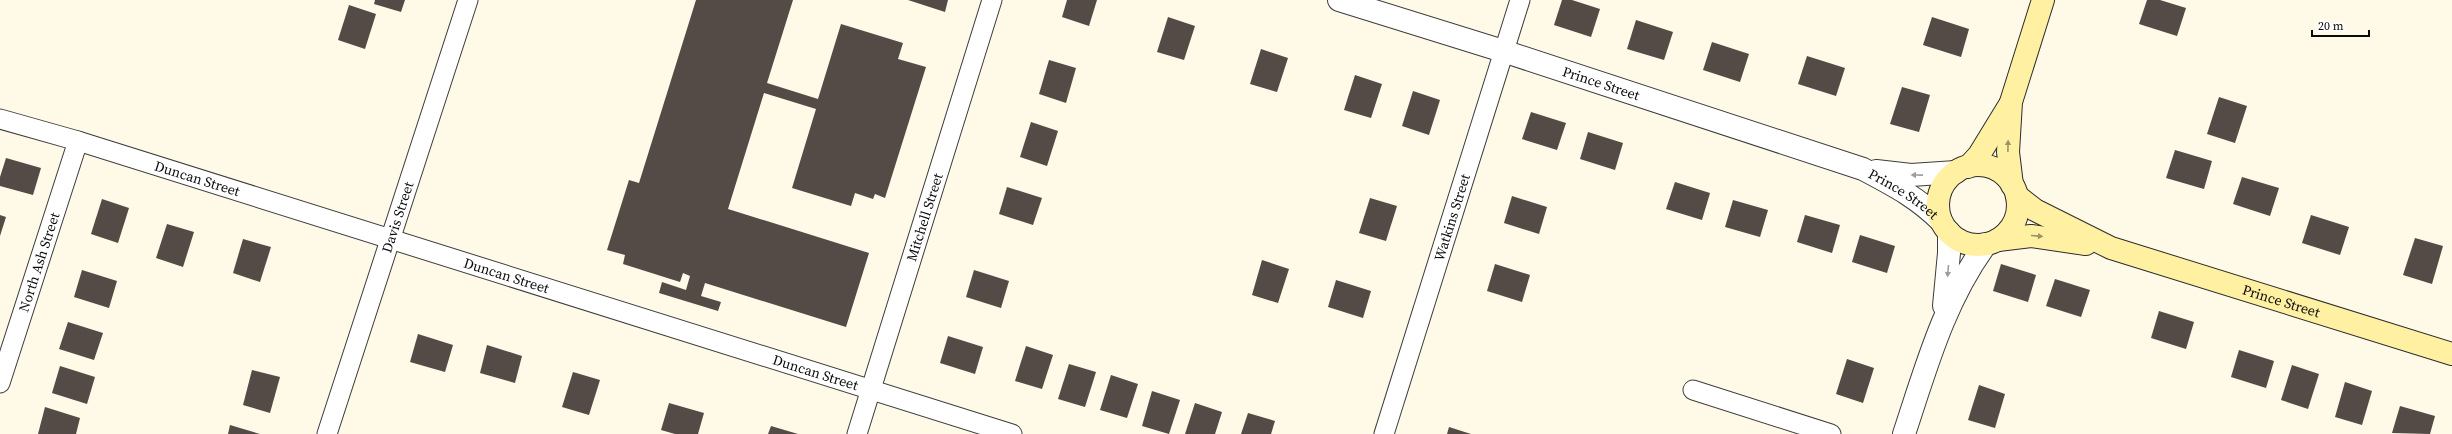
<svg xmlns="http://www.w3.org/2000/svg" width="2452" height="434" font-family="'Source Serif 4',serif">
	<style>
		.building { fill: #544a46 }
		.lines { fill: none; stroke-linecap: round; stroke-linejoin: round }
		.minor-casing { stroke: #3d3d3d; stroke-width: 21 }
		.tertiary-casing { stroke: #3d3d3d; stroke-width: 24 }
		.secondary-casing { stroke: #2c2c2c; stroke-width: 24 }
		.minor { stroke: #fff; stroke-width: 19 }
		.tertiary { stroke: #fff; stroke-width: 22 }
		.secondary { stroke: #fff0a2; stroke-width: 22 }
		.oneway { fill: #9d9465 }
		.oneway2 { fill: #9d9d9d }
		.labels { text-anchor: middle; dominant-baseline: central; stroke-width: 4; stroke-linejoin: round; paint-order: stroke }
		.street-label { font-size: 14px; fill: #0a0a0a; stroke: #fff }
	</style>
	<rect width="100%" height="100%" fill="#fff9e7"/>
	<g class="building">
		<polygon points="375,0 405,0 401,12 374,4"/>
		<polygon points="696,0 793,0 767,83 818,99 841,24 903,43 898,59 926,67 885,198 875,194 873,199 855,193 851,206 792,188 816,109 764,93 728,209 869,253 846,327 705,283 701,296 721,302 718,311 659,293 662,282 686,290 690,276 683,273 680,282 623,264 625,255 607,250 629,180 639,183"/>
		<polygon points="908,0 948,0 945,12"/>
		<polygon points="1067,0 1097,0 1089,26 1062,17"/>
		<polygon points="1562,0 1572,0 1600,9 1591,37 1554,25"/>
		<polygon points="2147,0 2160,0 2186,8 2177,36 2139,24"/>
		<polygon points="349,5 376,14 365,49 338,40"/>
		<polygon points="1168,17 1195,26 1184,60 1157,52"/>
		<polygon points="1932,17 1969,29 1961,57 1923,45"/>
		<polygon points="1636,20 1673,32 1664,60 1627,49"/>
		<polygon points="1712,42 1749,54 1740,82 1703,70"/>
		<polygon points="1261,49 1288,58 1277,92 1250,84"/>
		<polygon points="1807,56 1845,68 1836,96 1798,84"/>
		<polygon points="1049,60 1076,68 1066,103 1039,94"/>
		<polygon points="1355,75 1382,84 1371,118 1344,110"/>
		<polygon points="1902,87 1930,95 1919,132 1890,124"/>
		<polygon points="1413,91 1440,100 1429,135 1402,126"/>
		<polygon points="2219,97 2247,106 2235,143 2207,134"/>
		<polygon points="1531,112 1566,123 1557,150 1522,139"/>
		<polygon points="1031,122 1058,131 1047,166 1020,157"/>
		<polygon points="1588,132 1623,143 1615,170 1580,159"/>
		<polygon points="2175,150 2212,161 2204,189 2166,178"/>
		<polygon points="6,158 41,168 33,195 0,186 0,177"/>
		<polygon points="2242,177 2279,188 2270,216 2233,204"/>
		<polygon points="1675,182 1710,193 1702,220 1666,209"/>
		<polygon points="1007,187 1042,198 1033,225 999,214"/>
		<polygon points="1512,196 1547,207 1539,234 1504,223"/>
		<polygon points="1370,198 1397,206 1386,241 1359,233"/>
		<polygon points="102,199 129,208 118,243 91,234"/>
		<polygon points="1733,200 1768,210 1760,237 1725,227"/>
		<polygon points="0,215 6,217 0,236"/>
		<polygon points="1805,215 1840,225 1832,253 1797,242"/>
		<polygon points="2311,215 2349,227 2340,255 2302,243"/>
		<polygon points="167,224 194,232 183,267 156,258"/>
		<polygon points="1860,235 1895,246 1887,273 1852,262"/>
		<polygon points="2415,238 2443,246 2432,284 2403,275"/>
		<polygon points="243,239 271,247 260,282 233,273"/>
		<polygon points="1262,260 1289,269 1278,303 1252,295"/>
		<polygon points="1495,264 1530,275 1522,302 1487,291"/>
		<polygon points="2001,264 2036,275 2028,302 1993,291"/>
		<polygon points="82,270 117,281 109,308 74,297"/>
		<polygon points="974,270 1009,281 1001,308 966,297"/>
		<polygon points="2055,279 2090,290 2081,317 2046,306"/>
		<polygon points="1336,280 1371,291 1363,318 1328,307"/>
		<polygon points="2159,311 2194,322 2186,349 2151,338"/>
		<polygon points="68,322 103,333 94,360 59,349"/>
		<polygon points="418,334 453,345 445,372 410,362"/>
		<polygon points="948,336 983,347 975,374 940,363"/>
		<polygon points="487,345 522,356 515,383 480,373"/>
		<polygon points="1026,346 1053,355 1042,389 1015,381"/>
		<polygon points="2239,350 2274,361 2266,388 2231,377"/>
		<polygon points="1847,359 1874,368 1863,403 1836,394"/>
		<polygon points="1069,364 1096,372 1085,407 1058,399"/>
		<polygon points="2292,365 2319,374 2308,409 2281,400"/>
		<polygon points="60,366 95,377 87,404 52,393"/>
		<polygon points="252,370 280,377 270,413 243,405"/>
		<polygon points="573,372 600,380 589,415 562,407"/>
		<polygon points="1111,375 1138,384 1127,418 1100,410"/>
		<polygon points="2345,382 2372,391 2362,425 2335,417"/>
		<polygon points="1979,385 2005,394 1995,428 1968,420"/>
		<polygon points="1152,391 1180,400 1169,434 1142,426"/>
		<polygon points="669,403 704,413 698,434 675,434 661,430"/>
		<polygon points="1195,403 1222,412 1215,434 1185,434"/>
		<polygon points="2400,406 2435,416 2430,434 2392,433"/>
		<polygon points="45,407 80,418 76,434 38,434"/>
		<polygon points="1248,413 1275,421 1271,434 1241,434"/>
		<polygon points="230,425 260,434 228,434"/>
		<polygon points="771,426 798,434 768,434"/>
		<polygon points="1449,427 1471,434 1447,434"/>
	</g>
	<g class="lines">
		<g class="minor-casing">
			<g id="minor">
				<path id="s1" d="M0 119 78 141 1012 434"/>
				<path id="s2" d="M0 383 78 141"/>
				<polyline points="1693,390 1831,434"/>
				<path id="s3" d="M327 434 468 0"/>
				<path id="s4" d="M857 434 992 0"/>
				<path id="s5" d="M1384 434 1520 0"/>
			</g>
		</g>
		<g class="tertiary-casing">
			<g id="tertiary">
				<path id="s6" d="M1339 0 1503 51 1863 169C1893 185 1917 197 1941 221"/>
				<polyline points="1876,171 1911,175 1956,172"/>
				<polyline points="1944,306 1949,253 1949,232"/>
				<path d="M1904 434C1926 368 1944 301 1986 244"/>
			</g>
		</g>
		<g class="secondary-casing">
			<g id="secondary">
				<circle cx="1978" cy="205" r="40"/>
				<polyline points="1968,167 1979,155 2009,106"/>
				<polyline points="2012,185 2008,152 2011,102 2043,0"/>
				<path id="s7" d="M2017 196 2035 210 2111 248 2452 354"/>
				<polyline points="1998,240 2031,236 2086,244"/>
			</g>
		</g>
		<use href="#minor" class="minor"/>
		<use href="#tertiary" class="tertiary"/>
		<use href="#secondary" class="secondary"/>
	</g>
	<defs><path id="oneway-solid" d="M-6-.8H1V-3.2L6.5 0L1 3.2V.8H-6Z"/></defs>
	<g class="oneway">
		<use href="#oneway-solid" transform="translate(2008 146) rotate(-89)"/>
		<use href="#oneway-solid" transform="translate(2037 236) rotate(5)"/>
	</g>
	<g class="oneway2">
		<use href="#oneway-solid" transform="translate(1917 175) rotate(-179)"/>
		<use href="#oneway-solid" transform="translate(1948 271) rotate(95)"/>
	</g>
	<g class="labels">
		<g class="street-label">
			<text stroke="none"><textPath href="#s6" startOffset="275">Prince Street</textPath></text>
			<text stroke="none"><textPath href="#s1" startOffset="206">Duncan Street</textPath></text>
			<text stroke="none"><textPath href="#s6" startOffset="598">Prince Street</textPath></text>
			<text stroke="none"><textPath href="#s3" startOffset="228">Davis Street</textPath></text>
			<text stroke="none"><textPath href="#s4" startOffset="227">Mitchell Street</textPath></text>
			<text stroke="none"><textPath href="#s5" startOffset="227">Watkins Street</textPath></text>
			<text stroke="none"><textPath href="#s2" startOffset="127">North Ash Street</textPath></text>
			<text stroke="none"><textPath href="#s1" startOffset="530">Duncan Street</textPath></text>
			<text stroke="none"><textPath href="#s7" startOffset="286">Prince Street</textPath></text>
			<text stroke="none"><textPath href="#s1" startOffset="854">Duncan Street</textPath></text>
		</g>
	</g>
	<path d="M2312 30v6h57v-6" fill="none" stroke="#0a0a0a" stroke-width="2"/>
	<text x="2318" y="30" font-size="12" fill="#0a0a0a" stroke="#ffffff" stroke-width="3" paint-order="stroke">20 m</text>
</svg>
